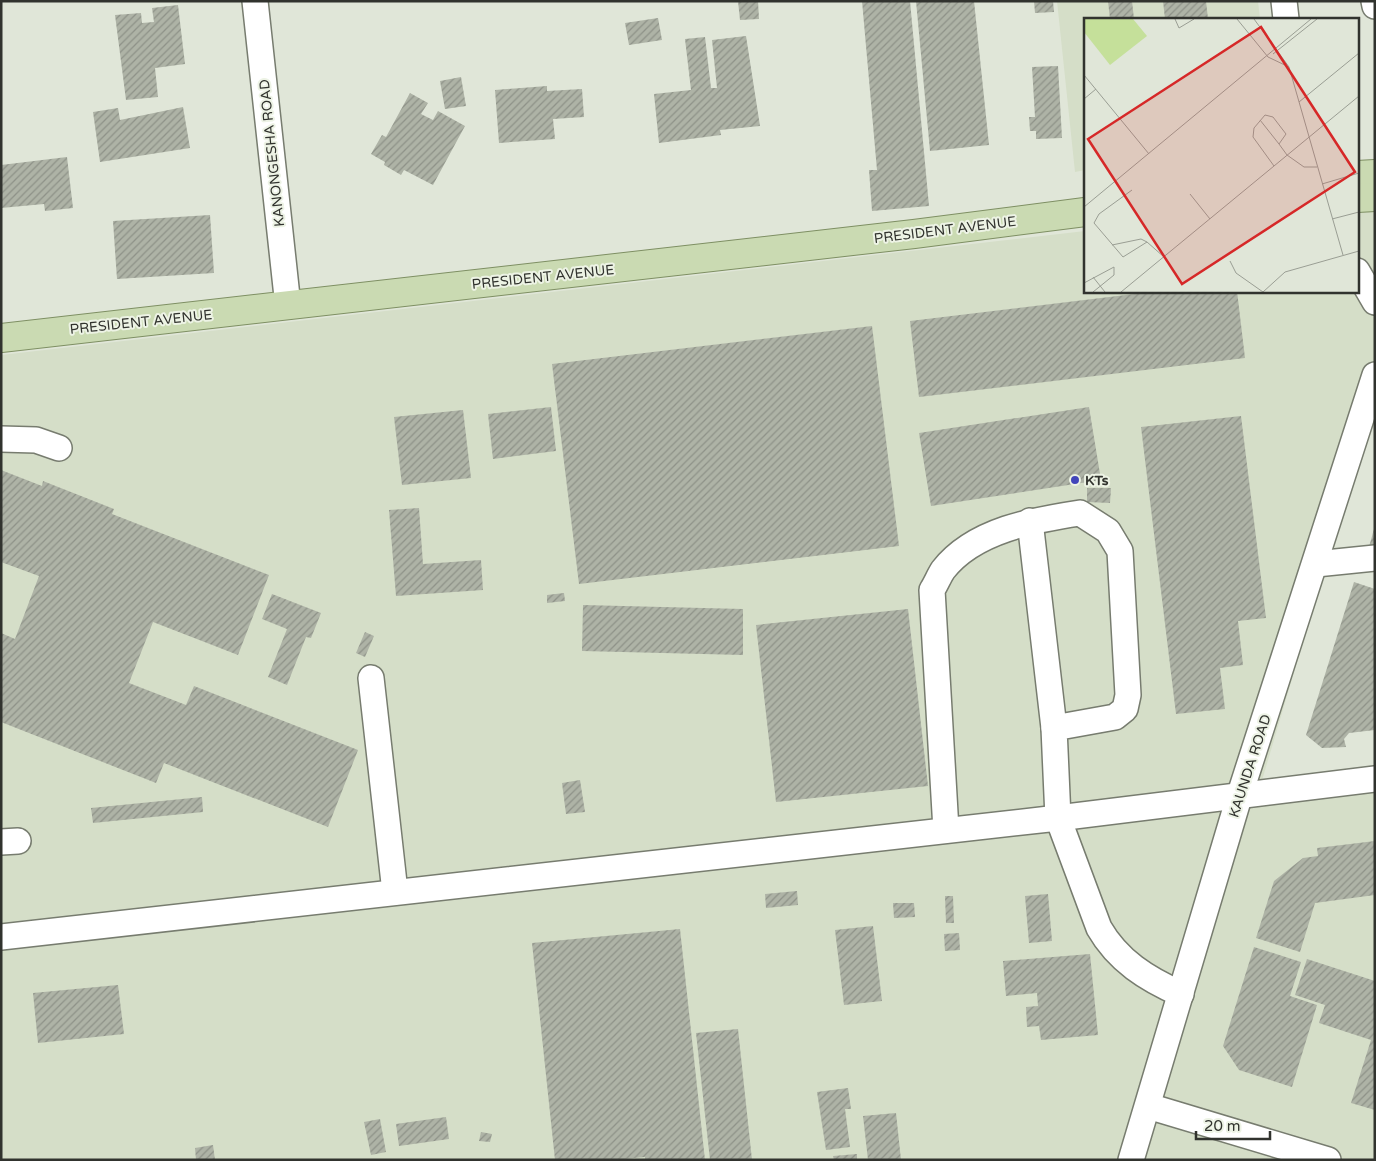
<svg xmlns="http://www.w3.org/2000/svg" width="1376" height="1161" font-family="'Varela Round',sans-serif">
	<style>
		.built { fill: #d5dec8 }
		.building { fill: url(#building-hatch) }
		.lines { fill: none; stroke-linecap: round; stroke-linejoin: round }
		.minor-casing { stroke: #777c6f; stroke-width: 28 }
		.major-casing { stroke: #7e8f63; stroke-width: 30 }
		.minor { stroke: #fff; stroke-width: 25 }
		.major { stroke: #cadab2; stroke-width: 28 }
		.poi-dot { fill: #4245ba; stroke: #edf3e5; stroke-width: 2 }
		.labels { text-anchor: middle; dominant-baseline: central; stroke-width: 4; stroke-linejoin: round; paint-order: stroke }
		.street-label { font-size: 14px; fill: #31332e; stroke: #edf3e5 }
		.poi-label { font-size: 14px; font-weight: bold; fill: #31332e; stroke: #edf3e5; text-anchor: start }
		.inset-road { fill: none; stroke: #9a9e94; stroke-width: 1 }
		.view { fill: #d62828; fill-opacity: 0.15; stroke: #d62828; stroke-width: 2.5 }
		.inset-edge { fill: none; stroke: #31332e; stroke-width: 2.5 }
	</style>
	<defs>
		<pattern id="building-hatch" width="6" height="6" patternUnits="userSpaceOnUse" patternTransform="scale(1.25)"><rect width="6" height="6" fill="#aeb3a6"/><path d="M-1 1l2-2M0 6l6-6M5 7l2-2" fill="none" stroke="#8e9288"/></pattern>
	</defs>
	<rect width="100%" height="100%" fill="#e0e6d8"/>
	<g class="built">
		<polygon points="1057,1 1258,1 1260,19 1085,19 1085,170 1075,172"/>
		<polygon points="1375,197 1375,399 1255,804 1375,793 1375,1160 1,1160 1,355 1085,231 1085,291 1357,291 1357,199"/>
	</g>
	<g class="building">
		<polygon points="738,1 758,1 759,19 740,20"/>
		<polygon points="862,1 910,1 929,206 872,211 869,170 877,170"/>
		<polygon points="916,1 974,1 989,145 930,151"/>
		<polygon points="1034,1 1053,1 1054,12 1035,13"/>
		<polygon points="1108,1 1132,1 1134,19 1110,19"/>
		<polygon points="1163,1 1206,1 1208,19 1165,19"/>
		<polygon points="178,5 185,64 155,68 158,97 126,100 115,15 141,13 142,23 154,22 152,8"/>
		<polygon points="658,18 662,40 629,45 625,23"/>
		<polygon points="746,36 760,126 720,130 721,135 659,143 654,94 691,90 685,39 705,37 711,88 717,88 712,40"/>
		<polygon points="1058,66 1062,138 1036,139 1036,131 1030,131 1029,117 1035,117 1032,67"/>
		<polygon points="461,77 466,106 445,109 440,81"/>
		<polygon points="547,86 547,91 582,89 584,117 553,119 555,139 499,143 495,90"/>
		<polygon points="410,93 428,103 421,114 433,120 438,111 465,126 433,185 404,170 401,175 384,165 385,162 371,154 382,135 386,137"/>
		<polygon points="183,107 190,148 100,162 93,112 118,108 120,120"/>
		<polygon points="67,157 73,208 45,211 44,204 1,208 1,165"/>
		<polygon points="210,215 214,273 117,279 113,221"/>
		<polygon points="1159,291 1237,291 1245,358 919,397 910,321"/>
		<polygon points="872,326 899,546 579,584 552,364"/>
		<polygon points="551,407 556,451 493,459 488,414"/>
		<polygon points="1089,407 1101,480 931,506 919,433"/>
		<polygon points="463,410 471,478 402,485 394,417"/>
		<polygon points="1241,416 1266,618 1238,621 1243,665 1220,668 1225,709 1176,714 1141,427"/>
		<polygon points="1,470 42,486 43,481 114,509 112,514 269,575 238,655 153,622 129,683 186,705 194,686 358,750 328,827 164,763 156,783 1,722 1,633 15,639 39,576 1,562"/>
		<polygon points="1087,488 1111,488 1110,503 1087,502"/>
		<polygon points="419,508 423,564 481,560 483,590 396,596 389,510"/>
		<polygon points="1374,529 1375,529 1375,551 1369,547"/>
		<polygon points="1354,582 1375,589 1375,730 1349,733 1344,739 1346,747 1322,748 1306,735"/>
		<polygon points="564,593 565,601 547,603 547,595"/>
		<polygon points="272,594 321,613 311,638 306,637 287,685 268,677 287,629 262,619"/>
		<polygon points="583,605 743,609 743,655 582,651"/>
		<polygon points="908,609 928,786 776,802 756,625"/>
		<polygon points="365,632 374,636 365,657 356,653"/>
		<polygon points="580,780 585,812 566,814 562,783"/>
		<polygon points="202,797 203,812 93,823 91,808"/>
		<polygon points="1375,841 1375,895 1315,903 1300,952 1256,938 1274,881 1303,858 1318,856 1317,848"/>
		<polygon points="797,891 798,905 766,908 765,894"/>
		<polygon points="1048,894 1052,941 1029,943 1025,896"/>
		<polygon points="945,896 953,896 954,923 946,923"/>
		<polygon points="893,903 914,903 915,917 894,918"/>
		<polygon points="873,926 882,1001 844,1005 835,930"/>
		<polygon points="680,929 705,1160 645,1160 645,1157 613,1160 555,1160 532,943"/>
		<polygon points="959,933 960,950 945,951 944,934"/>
		<polygon points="1254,947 1301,962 1290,996 1317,1005 1292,1087 1239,1070 1223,1046"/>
		<polygon points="1090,954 1098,1035 1041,1040 1039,1026 1027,1027 1026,1007 1038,1006 1037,993 1006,996 1003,961"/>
		<polygon points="1307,959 1375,981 1375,1110 1351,1103 1371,1040 1319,1023 1325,1005 1295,995"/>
		<polygon points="118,985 124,1034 38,1043 33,993"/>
		<polygon points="738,1029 752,1160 710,1160 696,1033"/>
		<polygon points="848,1088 851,1109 845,1109 850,1147 826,1150 817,1092"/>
		<polygon points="896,1113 901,1160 868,1160 863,1116"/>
		<polygon points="446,1117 449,1139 399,1146 396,1124"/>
		<polygon points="380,1119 386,1152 371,1155 364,1122"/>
		<polygon points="481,1132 492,1134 490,1142 479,1141"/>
		<polygon points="213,1145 215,1160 196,1160 195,1148"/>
		<polygon points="857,1154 857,1160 834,1160 833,1156"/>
	</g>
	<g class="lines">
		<g class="minor-casing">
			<g id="minor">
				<polyline points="255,1 288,306"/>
				<polyline points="1284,1 1286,19"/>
				<polyline points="1374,1 1375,6"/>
				<polyline points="1357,271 1375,302"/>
				<polyline points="1,439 36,440 59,448"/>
				<polyline points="1030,521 1054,728"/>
				<polyline points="1316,564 1375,558"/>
				<polyline points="371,678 395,892"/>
				<path d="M946 830 932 590C936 584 939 576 943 570 974 530 1034 520 1080 513L1108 531 1120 551 1128 695 1125 709 1115 717 1054 728 1058 818 1099 928C1118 961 1147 979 1181 994"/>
				<polyline points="1,842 18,841"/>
				<polyline points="1,937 1058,818 1375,779"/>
				<polyline points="1148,1106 1328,1160"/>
				<polyline points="1131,1160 1240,794 1375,375"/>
			</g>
		</g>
		<g class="major-casing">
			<g id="major">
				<polyline points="1357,175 1375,174"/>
				<polyline points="1357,198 1375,197"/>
				<polyline points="1,338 914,234 1085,212"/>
			</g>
		</g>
		<use href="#minor" class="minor"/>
		<use href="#major" class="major"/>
	</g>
	<circle class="poi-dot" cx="1075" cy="480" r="5"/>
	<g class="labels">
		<g class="street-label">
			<text transform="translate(272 153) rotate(-96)">KANONGESHA ROAD</text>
			<text transform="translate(945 230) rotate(-7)">PRESIDENT AVENUE</text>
			<text transform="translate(543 277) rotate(-6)">PRESIDENT AVENUE</text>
			<text transform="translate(141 322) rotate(-6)">PRESIDENT AVENUE</text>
			<text transform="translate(1250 766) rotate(-72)">KAUNDA ROAD</text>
		</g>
		<g class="poi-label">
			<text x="1085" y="480">KTs</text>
		</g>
	</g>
	<g transform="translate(1084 18)">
		<rect width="275" height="275" fill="#e0e6d8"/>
		<path d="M0 1H49L63 18 26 47 0 14Z" fill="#c5e09a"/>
		<path class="inset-road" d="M91 1 95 10 110 1M153 1 184 39 205 49M170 1 205 49 259 237M189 36 233 1M0 57 65 136M0 81 12 71M215 84 275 35M176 102 195 126M190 148 169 119 170 110 181 97 189 99 202 116 195 126 203 137 220 149H233M238 166 275 155M48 172 15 196 10 205 39 239 63 224 80 239M106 176 126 201M0 189 227 1M248 201 275 194M28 227 57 221 63 224M146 243 152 255 179 274M9 259 21 274M0 265 30 249V257L9 274M37 274 275 78M179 274 201 254 275 233"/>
		<path class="view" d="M177 9 271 154 98 266 4 121Z"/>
		<rect width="275" height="275" class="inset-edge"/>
	</g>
	<rect width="1376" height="1161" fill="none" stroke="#31332e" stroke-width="5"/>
	<path d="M1196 1131v8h74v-8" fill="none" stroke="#31332e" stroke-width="2.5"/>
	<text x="1204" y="1131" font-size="15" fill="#31332e" stroke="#edf3e5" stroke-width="4" paint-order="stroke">20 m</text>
</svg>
